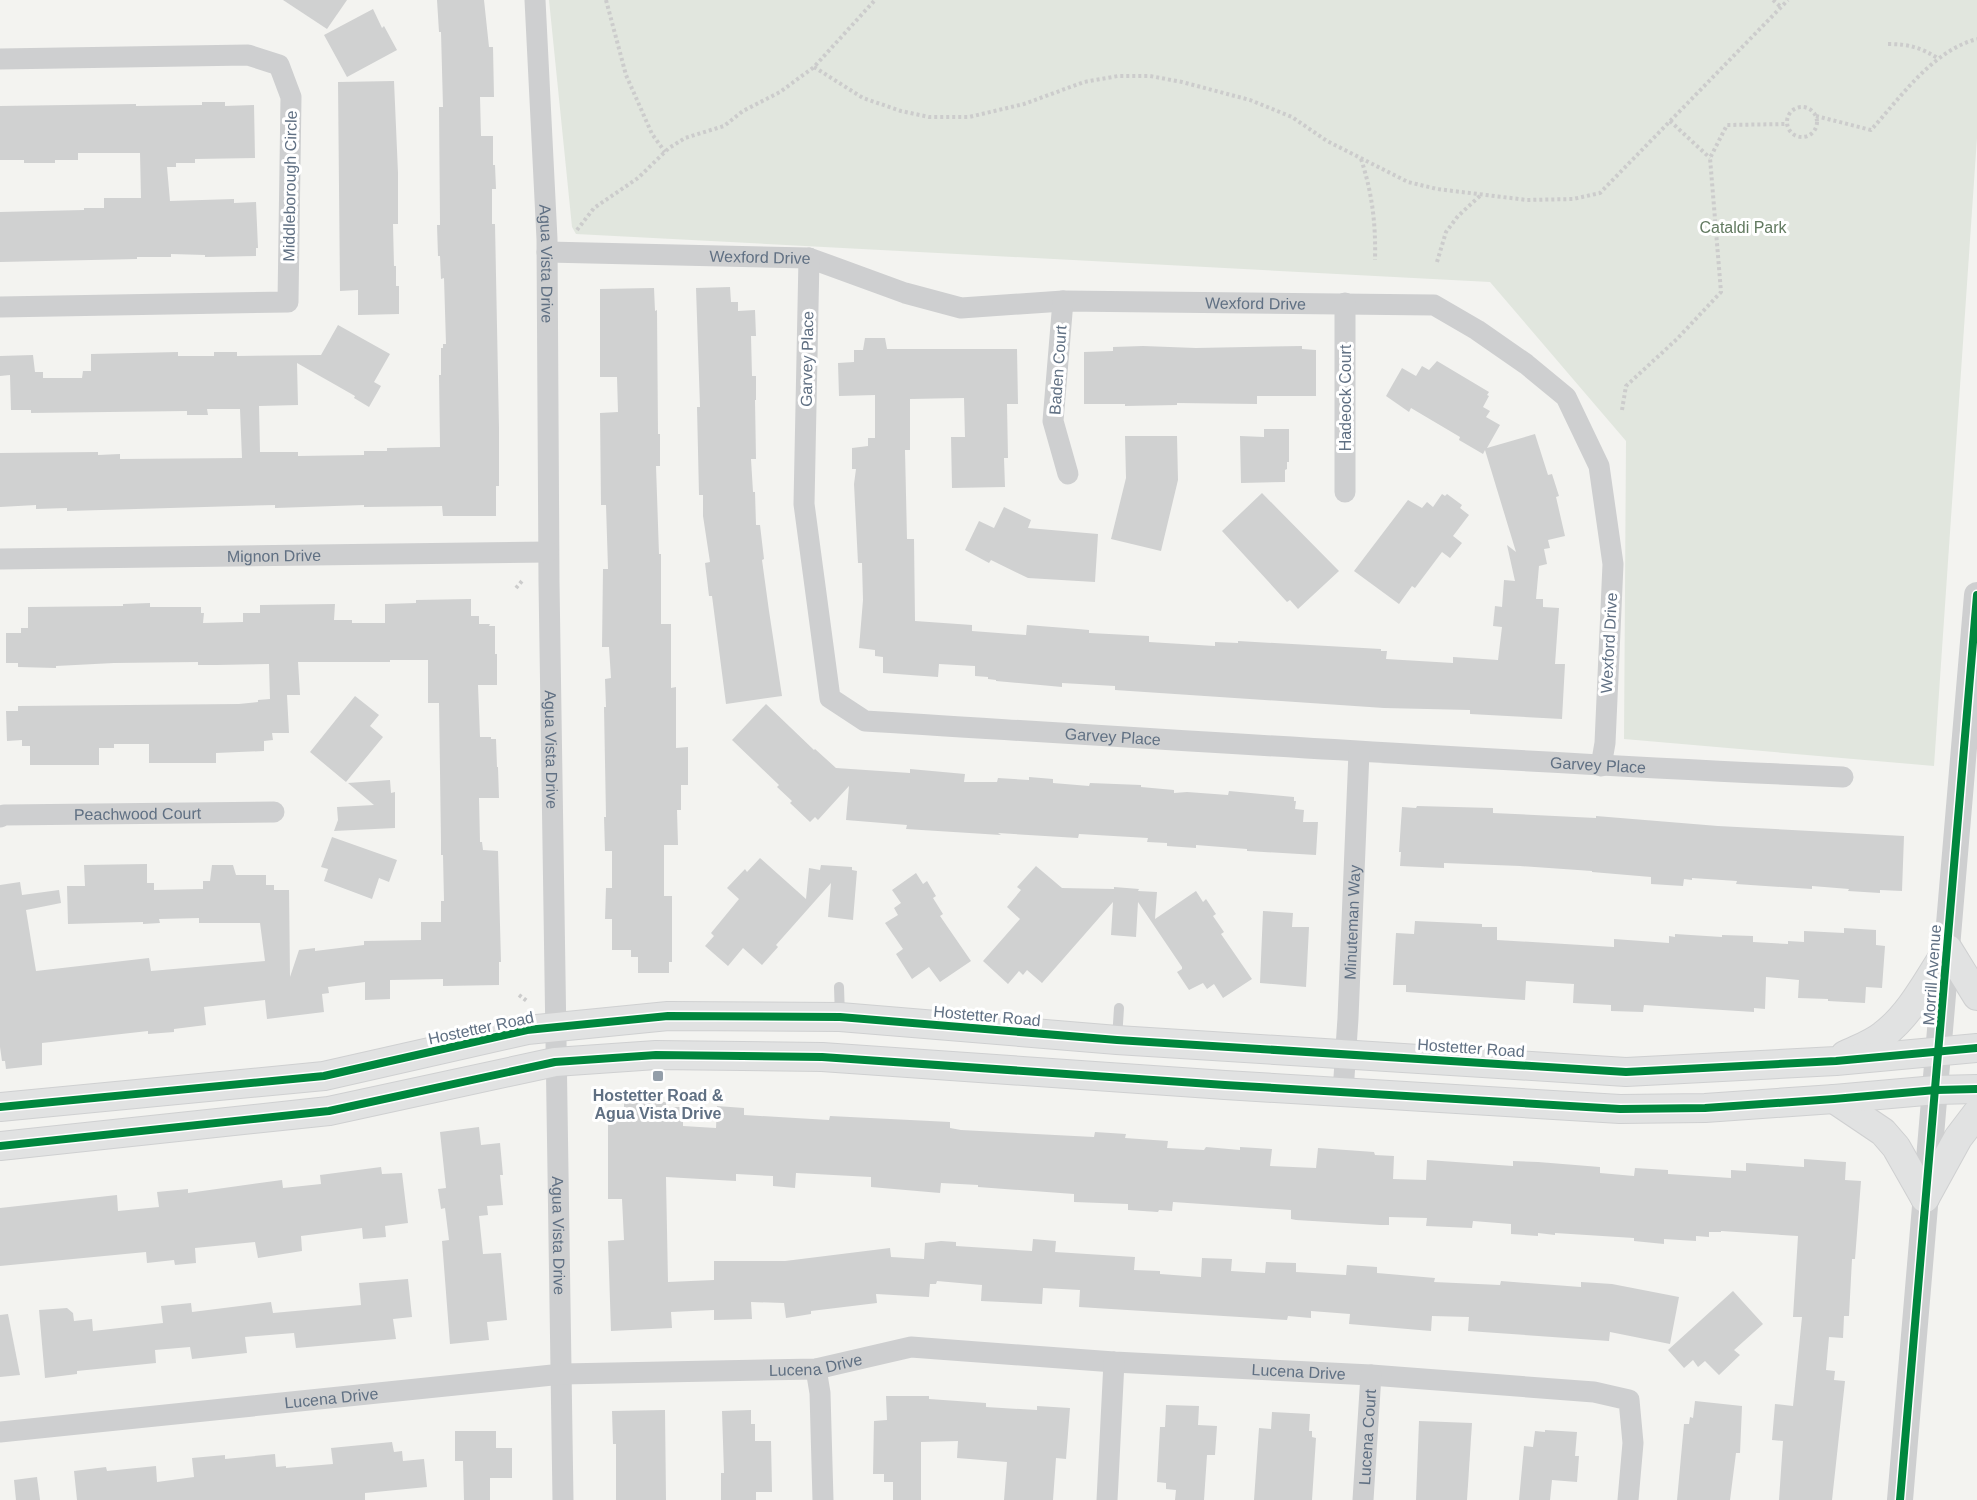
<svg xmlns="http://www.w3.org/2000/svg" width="1977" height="1500" font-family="Arial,sans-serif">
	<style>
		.green { fill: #e1e6de }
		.building { fill: #d0d1d1 }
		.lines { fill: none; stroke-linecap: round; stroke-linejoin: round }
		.secondary-casing { stroke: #cfd0d1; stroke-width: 30 }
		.path { stroke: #ccc; stroke-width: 4; stroke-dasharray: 3 3; stroke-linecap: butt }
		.service { stroke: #cecfd0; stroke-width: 10 }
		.minor { stroke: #cecfd0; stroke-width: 21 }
		.tertiary { stroke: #cecfd0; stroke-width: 26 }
		.secondary { stroke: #e1e2e2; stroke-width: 28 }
		.cycleway-casing { stroke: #fff; stroke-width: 11 }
		.cycleway { stroke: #00873e; stroke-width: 8 }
		.poi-dot { fill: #939ea9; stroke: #fff; stroke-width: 2 }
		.labels { text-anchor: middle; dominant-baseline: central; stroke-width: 6; stroke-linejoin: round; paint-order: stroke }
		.street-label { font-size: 16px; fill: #607083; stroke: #fff }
		.park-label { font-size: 16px; fill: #627a60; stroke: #fff }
		.poi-label { font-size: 16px; font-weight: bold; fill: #607083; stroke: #fff }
	</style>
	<rect width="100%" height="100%" fill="#f3f3f0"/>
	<polygon class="green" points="549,0 1977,0 1977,138 1934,766 1624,739 1626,441 1490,282 576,234 572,227"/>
	<g class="building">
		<polygon points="283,0 347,0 327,29"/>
		<polygon points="437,0 484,0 489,47 493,47 494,97 480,97 481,136 493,136 493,165 495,165 496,189 492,189 492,224 495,224 499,428 499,486 496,486 496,516 443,516 442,506 364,507 364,505 275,508 275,505 67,511 67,508 36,509 36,505 0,507 0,453 98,452 98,455 120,454 120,459 242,458 240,409 207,409 208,415 187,415 187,411 31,413 31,410 11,410 10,375 0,376 0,356 33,355 35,372 43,372 43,378 82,378 83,371 91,371 91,354 178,352 178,356 214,356 214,352 237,352 237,356 321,355 338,325 390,354 374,382 381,386 369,407 354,398 355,396 297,363 298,405 259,406 260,452 298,452 298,456 364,455 364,451 387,451 387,448 440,447 439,375 441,375 441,348 443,348 443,344 446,344 444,278 441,279 440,256 438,256 437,225 440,225 439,107 443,107 441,32 439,32"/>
		<polygon points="373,9 382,28 384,26 397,50 347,77 324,35"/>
		<polygon points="394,81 398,173 398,224 393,224 394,266 396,266 396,286 399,286 399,314 358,315 358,290 340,291 338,82"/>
		<polygon points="202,102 225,102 225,106 254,105 255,158 195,159 195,163 176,163 176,167 167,167 170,201 234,199 234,203 256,202 258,248 256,248 256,256 205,257 205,255 171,254 171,257 137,257 137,259 0,262 0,212 84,210 84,208 104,208 104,198 141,198 140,153 78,153 78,160 55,160 55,163 24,163 24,160 0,160 0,106 136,104 136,106 202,105"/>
		<polygon points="730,287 731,302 738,302 738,311 755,310 756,336 751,336 752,376 756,376 756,400 755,400 756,459 751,459 753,492 755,492 756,525 760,525 764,559 762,560 769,611 782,696 726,704 712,596 709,596 705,563 710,562 703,516 703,495 699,495 697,407 700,407 696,288"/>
		<polygon points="654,288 655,311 657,310 658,434 660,434 660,466 656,466 659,554 661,554 661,624 671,624 671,688 676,687 676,748 688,747 688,785 681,785 681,810 677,810 678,845 664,845 664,896 672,896 672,962 669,962 669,973 638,973 638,957 631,957 631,950 612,950 612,919 605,919 606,888 612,888 612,851 605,851 604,817 606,817 604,707 606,707 605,679 611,678 609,647 602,647 603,569 608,569 606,505 601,505 600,413 618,412 617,377 600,377 600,289"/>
		<polygon points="865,338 885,338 887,349 1017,349 1018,404 1007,404 1008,458 1004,458 1005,487 952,488 951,437 965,437 964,398 910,399 910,450 905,450 907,539 914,539 915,621 972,625 972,631 1026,635 1027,625 1078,629 1089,630 1089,633 1149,636 1149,642 1215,646 1215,642 1238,643 1238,641 1381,649 1381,651 1387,651 1386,659 1453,663 1453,657 1498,660 1502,627 1493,626 1495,606 1502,607 1504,580 1515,581 1507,545 1516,552 1485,450 1483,454 1459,440 1460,437 1411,408 1409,412 1386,396 1402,368 1416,376 1422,366 1429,370 1437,361 1489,392 1487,395 1489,396 1483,407 1490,411 1486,417 1500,425 1487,448 1535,434 1548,475 1552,474 1559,496 1556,497 1565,536 1548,540 1550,548 1544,549 1547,564 1539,566 1536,599 1543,599 1543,607 1559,608 1555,664 1565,664 1562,719 1470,714 1470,710 1384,708 1115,690 1115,686 1062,683 1062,687 996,681 996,680 988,679 988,677 975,676 975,666 939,664 938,677 883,673 883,657 875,656 875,650 859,648 863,600 862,563 858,563 854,484 856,469 852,469 852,448 868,446 868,438 875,438 875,395 839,396 838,363 854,362 854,350 863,350"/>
		<polygon points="1143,346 1196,348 1302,346 1302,349 1316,350 1316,396 1257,396 1257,404 1177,403 1177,405 1125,406 1125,404 1084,404 1084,352 1113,351 1113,347"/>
		<polygon points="1264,429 1289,429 1289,462 1287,462 1287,469 1285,470 1285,482 1241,483 1240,436 1264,437"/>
		<polygon points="1125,436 1177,436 1178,480 1161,551 1111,539 1126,478"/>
		<polygon points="1262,493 1339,571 1298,609 1290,600 1287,602 1222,531"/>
		<polygon points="1442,494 1445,496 1447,494 1462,505 1460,508 1469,515 1453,536 1462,543 1450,558 1442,552 1415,588 1412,586 1399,604 1354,571 1408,500 1422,508 1427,502 1433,507"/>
		<polygon points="1004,507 1031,520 1028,528 1098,534 1095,582 1028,578 991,560 989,563 965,550 979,521 994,528"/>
		<polygon points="471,599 471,616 479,616 479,624 490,624 489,626 495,626 495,654 497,654 497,685 478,685 480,737 491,737 491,739 496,739 497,767 498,767 499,798 479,798 480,842 482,842 483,850 498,851 501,962 499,962 499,985 443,986 443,979 390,980 390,999 365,1000 365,982 328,987 329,993 322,994 324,1012 267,1019 265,1000 204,1007 206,1025 174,1029 174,1032 148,1034 148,1031 42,1043 42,1065 6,1069 5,1061 2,1061 0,1047 0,885 20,882 22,895 59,890 61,903 26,910 36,971 149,958 151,971 265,961 260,923 199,923 199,918 159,919 160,923 143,924 143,922 68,924 67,886 85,886 84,865 147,864 147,883 154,883 154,890 203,889 203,881 210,881 212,865 233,865 236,875 266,875 266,885 274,885 274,890 289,890 290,977 299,950 315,948 315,951 364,945 364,941 421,940 421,922 441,922 441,901 444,901 443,855 441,855 441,841 439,703 428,703 428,660 390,660 390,662 298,662 300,695 287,695 289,733 272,733 273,740 264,741 264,751 216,753 216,763 149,763 149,744 114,744 114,748 99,748 99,765 30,765 30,746 22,746 22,740 7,741 6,711 18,711 18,706 239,704 258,702 258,700 270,699 269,664 216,665 198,665 198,662 114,663 56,666 56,668 18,667 18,663 6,663 6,633 21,633 21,628 28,628 28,607 123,606 123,604 150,603 150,607 201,607 201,613 204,613 203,623 243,622 243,613 260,613 260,605 335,604 334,620 352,620 352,623 385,623 385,604 416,603 416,600"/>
		<polygon points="355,696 379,715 370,726 383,737 346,782 310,752"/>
		<polygon points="766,704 814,750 815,749 836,768 910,773 910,769 965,774 964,782 997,782 998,778 1029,780 1029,777 1053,779 1053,783 1089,786 1090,783 1141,785 1141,787 1174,790 1174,793 1187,792 1228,795 1229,791 1294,797 1294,801 1296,801 1295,809 1304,810 1303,822 1318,822 1316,855 1247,851 1247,849 1196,845 1196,848 1167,846 1167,843 1147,842 1148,838 1079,834 1078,838 998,833 1001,835 906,829 907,825 846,820 849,786 818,820 815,817 810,822 790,803 792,801 777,787 779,785 732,740"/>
		<polygon points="390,780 391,793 395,792 395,828 334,831 338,820 337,807 374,805 348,783"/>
		<polygon points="1417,806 1493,808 1493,813 1596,818 1596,816 1718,826 1904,836 1902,891 1880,890 1880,893 1848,891 1849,889 1812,886 1812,889 1736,884 1737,881 1692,878 1692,880 1684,879 1683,886 1651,884 1651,877 1592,872 1592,871 1520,866 1444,863 1444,868 1400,866 1401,852 1399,852 1402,807 1416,808"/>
		<polygon points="332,837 397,860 389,882 379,878 372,899 324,881 328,869 321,867"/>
		<polygon points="760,858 806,899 809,868 820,870 821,865 852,867 852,870 857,871 853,920 828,917 831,883 776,945 778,947 762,965 743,948 728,966 705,946 714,936 711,933 739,899 727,888 745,869 747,872"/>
		<polygon points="1036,866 1062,888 1114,889 1114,887 1139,889 1138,891 1157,892 1155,919 1196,891 1203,902 1206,899 1216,914 1213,916 1224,932 1221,934 1252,979 1223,998 1214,984 1207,989 1203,983 1189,990 1177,972 1182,969 1182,967 1138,902 1136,937 1111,935 1113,902 1042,983 1027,970 1023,975 1019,971 1008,984 983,961 1020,919 1007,907 1021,890 1017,887"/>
		<polygon points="916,873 923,884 927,881 936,896 933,898 943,914 940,916 971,961 940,982 929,967 912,979 896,954 903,949 885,923 898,915 894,908 901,903 892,890"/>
		<polygon points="1263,911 1293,913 1292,927 1309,927 1306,987 1260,983"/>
		<polygon points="1415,921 1482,924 1482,927 1497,927 1497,940 1614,947 1614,939 1669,943 1669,936 1675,937 1675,934 1722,937 1722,935 1753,936 1753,942 1788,944 1788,941 1804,942 1804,931 1844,933 1844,928 1876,930 1876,945 1885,946 1882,988 1866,987 1865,1003 1828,1001 1828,999 1798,998 1799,980 1766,977 1765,1009 1754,1008 1754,1012 1644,1005 1643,1012 1611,1011 1611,1005 1573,1003 1574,984 1526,981 1525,1000 1406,992 1406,985 1393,985 1396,933 1414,934"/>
		<polygon points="666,1102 666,1107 683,1107 683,1126 716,1128 717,1106 744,1108 744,1115 829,1120 830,1116 950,1122 950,1128 961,1130 1094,1137 1095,1132 1126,1134 1125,1138 1168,1141 1167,1148 1204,1150 1206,1147 1240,1150 1240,1147 1272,1149 1270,1166 1316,1168 1318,1148 1374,1152 1375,1155 1394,1156 1393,1179 1426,1180 1427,1160 1513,1166 1513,1161 1538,1162 1600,1167 1600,1173 1634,1176 1635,1168 1668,1170 1668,1174 1731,1178 1731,1170 1746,1171 1746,1163 1804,1167 1804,1159 1846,1162 1845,1180 1861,1181 1855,1259 1852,1259 1849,1316 1844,1316 1843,1338 1829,1337 1826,1370 1835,1371 1834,1380 1845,1381 1832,1500 1779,1500 1783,1441 1772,1440 1775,1404 1793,1406 1802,1317 1793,1317 1798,1236 1721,1231 1721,1232 1709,1232 1709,1237 1696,1236 1696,1241 1664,1239 1664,1244 1634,1241 1634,1238 1555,1233 1555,1235 1538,1233 1538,1236 1511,1234 1511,1224 1473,1221 1472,1228 1426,1226 1427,1218 1389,1217 1389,1225 1380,1225 1296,1220 1291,1219 1291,1210 1173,1202 1172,1211 1159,1210 1158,1212 1128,1210 1128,1204 1074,1202 1074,1194 978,1187 978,1185 941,1183 940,1193 871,1187 871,1177 796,1173 795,1188 773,1186 773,1176 736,1174 736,1181 666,1177 668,1282 714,1280 714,1261 785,1261 890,1248 891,1257 924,1259 925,1243 941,1241 956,1242 956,1246 1032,1251 1033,1239 1056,1241 1055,1252 1135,1257 1134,1270 1160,1271 1160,1274 1201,1277 1202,1258 1232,1259 1231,1271 1265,1273 1266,1262 1296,1263 1296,1272 1346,1275 1347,1265 1377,1267 1377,1273 1435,1278 1434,1282 1500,1285 1501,1281 1581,1287 1581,1282 1612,1284 1679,1297 1670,1344 1610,1332 1609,1341 1468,1331 1469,1317 1432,1316 1431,1331 1349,1324 1350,1314 1311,1311 1311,1318 1288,1316 1287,1320 1079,1307 1080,1290 1043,1288 1042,1304 981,1301 982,1285 937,1281 936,1284 930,1284 929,1297 876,1294 877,1303 811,1311 811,1314 786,1318 784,1303 751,1302 752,1319 714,1320 714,1310 671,1312 672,1328 611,1331 608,1241 624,1240 622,1199 608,1199 608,1121 624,1120 624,1103"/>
		<polygon points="479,1127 481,1145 500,1143 503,1175 500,1175 503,1205 487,1206 488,1215 479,1216 483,1254 501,1253 507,1320 487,1322 489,1340 450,1344 442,1241 449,1240 445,1208 441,1209 438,1189 446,1188 440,1132"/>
		<polygon points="381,1167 382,1174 402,1173 408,1223 385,1226 386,1237 363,1239 362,1228 301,1236 302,1251 258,1258 255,1242 195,1248 196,1263 175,1265 174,1260 147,1263 146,1252 0,1266 0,1208 117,1195 118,1211 159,1207 157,1192 188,1189 188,1193 282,1180 283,1188 321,1184 320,1175"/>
		<polygon points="408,1279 412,1317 393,1319 396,1339 296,1348 294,1333 245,1337 247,1353 192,1359 190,1347 155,1350 156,1363 77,1371 77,1374 45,1378 39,1310 67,1308 73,1313 74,1321 92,1319 93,1331 163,1323 161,1306 191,1303 192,1312 271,1302 273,1313 361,1305 359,1283"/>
		<polygon points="1733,1291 1763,1324 1734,1350 1740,1355 1719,1375 1705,1361 1698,1367 1693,1360 1684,1368 1668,1350"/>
		<polygon points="8,1314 20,1375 0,1377 0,1315"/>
		<polygon points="886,1396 929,1396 929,1399 986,1403 986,1407 1037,1410 1037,1406 1070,1408 1066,1459 1056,1458 1053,1500 1004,1500 1007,1462 957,1458 958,1441 921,1442 921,1500 893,1500 893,1482 884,1482 884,1474 873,1474 874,1421 887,1420"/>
		<polygon points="1695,1401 1742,1406 1740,1453 1736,1453 1730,1500 1677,1500 1684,1424 1689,1424 1690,1417 1693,1418"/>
		<polygon points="1166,1405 1199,1406 1198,1425 1217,1426 1215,1455 1207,1455 1204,1500 1175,1500 1176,1490 1166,1489 1166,1483 1157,1482 1160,1427 1165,1427"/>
		<polygon points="665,1410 666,1500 616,1500 616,1444 613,1444 612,1411"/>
		<polygon points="751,1410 751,1424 755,1424 755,1441 771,1441 772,1492 756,1492 756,1500 721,1500 721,1473 724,1473 722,1411"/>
		<polygon points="1272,1412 1310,1414 1309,1431 1312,1431 1312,1437 1316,1438 1312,1500 1254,1500 1259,1428 1271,1429"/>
		<polygon points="1419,1421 1472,1423 1467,1500 1416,1500"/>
		<polygon points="1545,1430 1577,1432 1575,1456 1579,1456 1577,1482 1552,1480 1550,1500 1519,1500 1524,1446 1533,1447 1535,1431 1545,1432"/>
		<polygon points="455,1431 496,1431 496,1448 512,1448 512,1478 490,1478 490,1500 464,1500 463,1461 455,1461"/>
		<polygon points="392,1442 394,1452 402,1451 403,1461 424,1459 427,1487 365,1493 365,1500 77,1500 74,1471 106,1467 107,1471 156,1466 157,1482 194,1477 192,1458 225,1455 225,1459 275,1454 276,1467 286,1466 286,1468 333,1464 331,1448"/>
		<polygon points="37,1477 40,1500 16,1500 14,1480"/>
	</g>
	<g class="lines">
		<g class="secondary-casing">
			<g id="secondary">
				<path d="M1845 1055C1857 1049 1872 1044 1883 1035 1911 1014 1928 979 1948 949L1977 996"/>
				<polyline points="1834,1099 1883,1132 1896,1147 1925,1198"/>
				<polyline points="0,1107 324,1076 527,1030 668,1016 840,1017 1117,1040 1626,1072 1836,1061 1977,1048"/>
				<polyline points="0,1146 329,1111 555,1062 656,1055 822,1057 1225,1085 1620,1109 1705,1108 1834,1099 1936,1090 1977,1089"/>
				<polyline points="1925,1198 1958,1138 1977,1113"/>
			</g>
		</g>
		<g class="path">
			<polyline points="606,0 626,75 652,134 665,152"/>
			<polyline points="1773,0 1781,7"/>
			<path d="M1888 44C1909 44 1922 48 1939 59"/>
			<polyline points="814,67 863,98 901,111 929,117 969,117 1024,104 1084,82 1118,76 1150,76 1182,82 1250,100 1292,117 1327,141 1408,182 1437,189 1527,200 1573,199 1600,193 1788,0"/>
			<circle cx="1802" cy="122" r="15"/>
			<path d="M1816 116 1871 130C1901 97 1932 51 1977 39"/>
			<polyline points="1670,121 1710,158"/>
			<path d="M1361 159C1372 192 1376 224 1375 260"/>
			<polyline points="577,230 594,208 638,178 669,148 685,138 724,126 743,111 780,92 814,67 875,0"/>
			<polyline points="1437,262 1446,232 1458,216 1482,194"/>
			<polyline points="1622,410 1626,386 1677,339 1721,292 1710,158 1727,125 1787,124"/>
			<polyline points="516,588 522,581"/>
			<polyline points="519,995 527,1001"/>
		</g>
		<g class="service">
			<polyline points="839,987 840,1017"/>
			<polyline points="1117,1039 1119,1008"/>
		</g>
		<g class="minor">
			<path id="s1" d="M535 0 547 239 549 582 563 1500"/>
			<polyline points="0,59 248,55 279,65 291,97 288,302 0,307"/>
			<path id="s2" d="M547 252 809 258 905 293 961 308 1063 301 1434 305 1477 330 1526 364 1566 397 1599 466 1613 564 1605 743 1601 766"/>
			<path id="s3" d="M809 258 804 504 830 698 865 721C1191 741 1517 762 1843 777"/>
			<polyline points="1063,301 1053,421 1068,474"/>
			<polyline points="1345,492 1345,303"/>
			<path id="s4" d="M0 559 548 552"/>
			<path id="s5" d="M0 817 4 815 274 812"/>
			<path id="s6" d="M1343 1092 1348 1018 1359 752"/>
			<polyline points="816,1369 820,1393 823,1500"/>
			<path id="s7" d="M0 1432 562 1374 816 1369 911 1347 1114 1362 1371 1375 1594 1392 1629 1400 1633 1443 1628 1500"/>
			<polyline points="1107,1500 1114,1362"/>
			<path id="s8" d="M1363 1500 1371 1375"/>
		</g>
		<polyline class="tertiary" points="1900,1500 1977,595"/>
		<use href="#secondary" class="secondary"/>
		<g class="cycleway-casing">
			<g id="cycleway">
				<polyline points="0,1107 324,1076 527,1030 668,1016 840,1017 1117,1040 1626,1072 1836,1061 1977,1048"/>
				<polyline points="0,1146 329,1111 555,1062 656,1055 822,1057 1225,1085 1620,1109 1705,1108 1834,1099 1936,1090 1977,1089"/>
				<polyline points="1900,1500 1977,595"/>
			</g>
		</g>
		<use href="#cycleway" class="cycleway"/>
	</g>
	<rect class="poi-dot" x="652" y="1070" width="12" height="12" rx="3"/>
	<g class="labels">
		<g class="street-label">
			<text transform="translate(290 186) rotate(-89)">Middleborough Circle</text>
			<text stroke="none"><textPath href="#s2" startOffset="213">Wexford Drive</textPath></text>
			<text stroke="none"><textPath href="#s1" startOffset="264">Agua Vista Drive</textPath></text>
			<text stroke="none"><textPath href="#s2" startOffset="717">Wexford Drive</textPath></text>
			<text transform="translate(807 359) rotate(-89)">Garvey Place</text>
			<text transform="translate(1058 370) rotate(-86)">Baden Court</text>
			<text transform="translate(1345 398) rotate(-90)">Hadeock Court</text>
			<text stroke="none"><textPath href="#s4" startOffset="274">Mignon Drive</textPath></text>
			<text transform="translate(1609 643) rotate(-87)">Wexford Drive</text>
			<text stroke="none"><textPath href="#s3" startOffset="732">Garvey Place</textPath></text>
			<text stroke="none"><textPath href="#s1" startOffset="750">Agua Vista Drive</textPath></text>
			<text stroke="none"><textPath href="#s3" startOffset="1218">Garvey Place</textPath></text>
			<text stroke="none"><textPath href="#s5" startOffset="138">Peachwood Court</textPath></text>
			<text stroke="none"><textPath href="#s6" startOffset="170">Minuteman Way</textPath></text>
			<text transform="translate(1932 975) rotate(-86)">Morrill Avenue</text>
			<text transform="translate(987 1016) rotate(5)">Hostetter Road</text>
			<text transform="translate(481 1028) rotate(-12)">Hostetter Road</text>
			<text transform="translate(1471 1048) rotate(4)">Hostetter Road</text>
			<text stroke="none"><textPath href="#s1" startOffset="1236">Agua Vista Drive</textPath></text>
			<text stroke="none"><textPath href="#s7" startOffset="819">Lucena Drive</textPath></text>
			<text stroke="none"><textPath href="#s7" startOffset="1305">Lucena Drive</textPath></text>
			<text stroke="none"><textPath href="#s7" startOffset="333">Lucena Drive</textPath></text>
			<text stroke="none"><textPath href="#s8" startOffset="63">Lucena Court</textPath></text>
		</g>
		<g class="park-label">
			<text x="1743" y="227">Cataldi Park</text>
		</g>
		<g class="poi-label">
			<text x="658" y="1095">Hostetter Road &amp;<tspan x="658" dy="18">Agua Vista Drive</tspan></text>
		</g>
	</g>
</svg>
